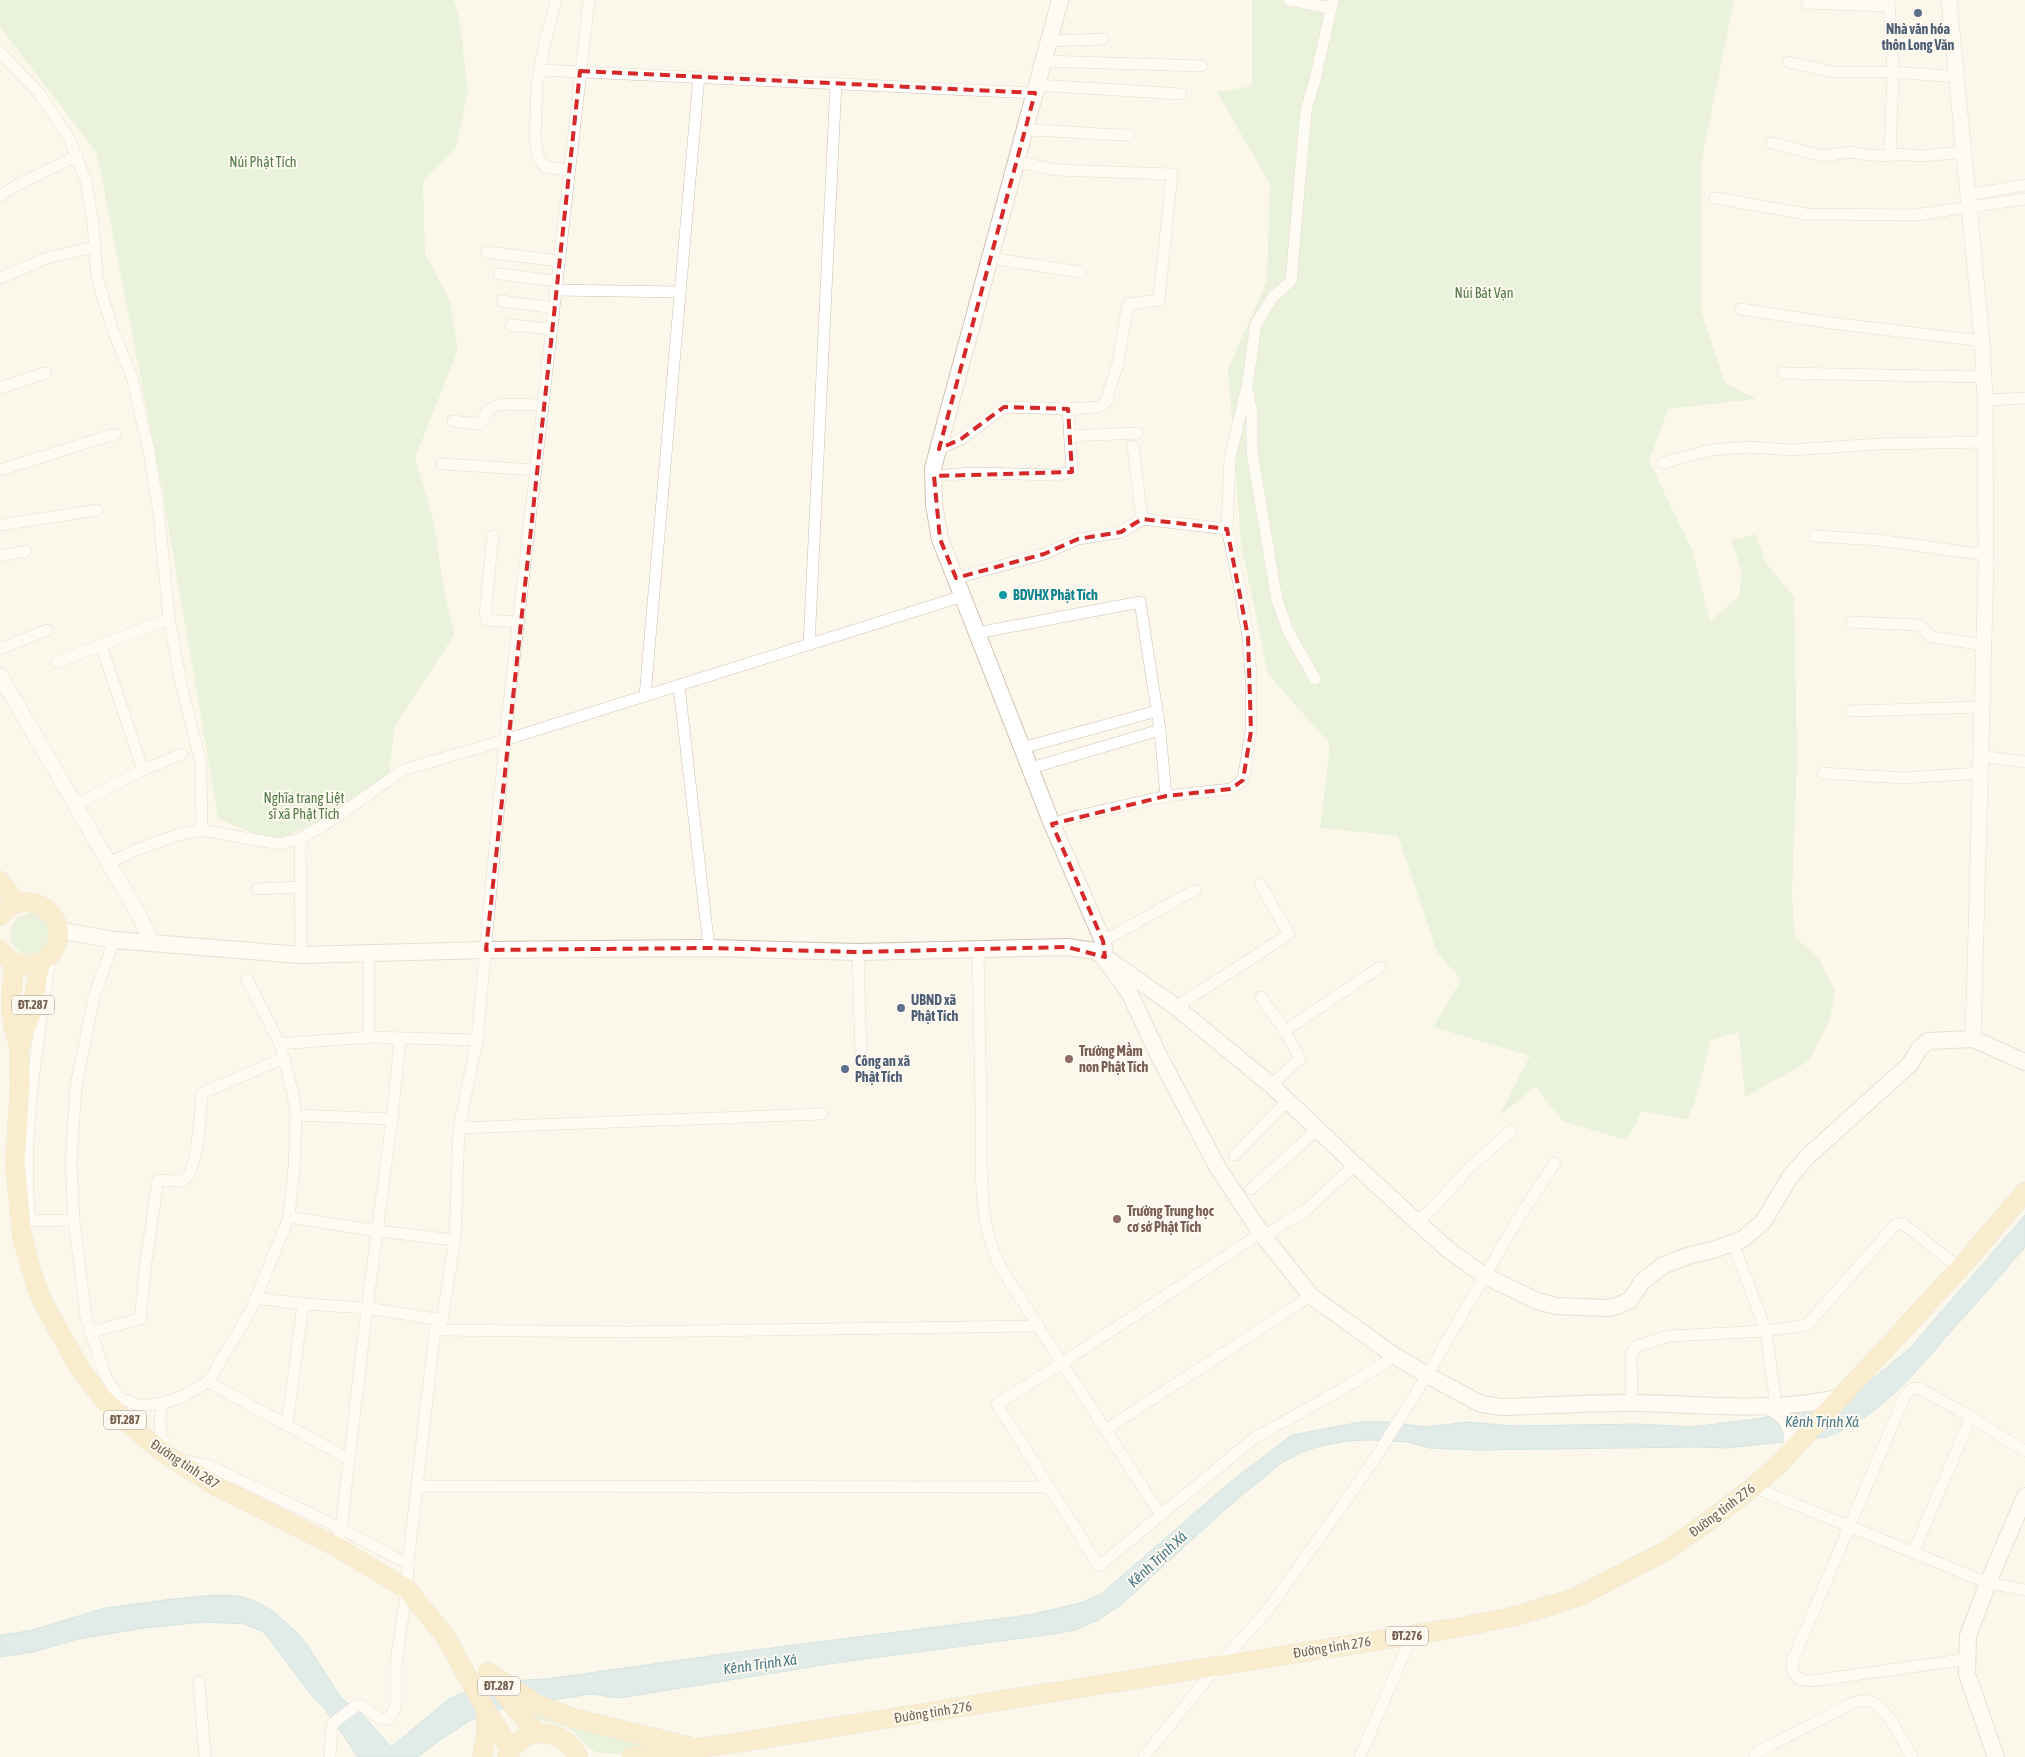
<svg xmlns="http://www.w3.org/2000/svg" width="2025" height="1757" font-family="'Asap Condensed',sans-serif">
	<style>
		.green { fill: #d4eac9 }
		.water { fill: #c0dde5; stroke: #a6cbd6 }
		.lines { fill: none; stroke-linecap: round; stroke-linejoin: round }
		.minor-casing { stroke: #cec0b1; stroke-width: 12 }
		.tertiary-casing { stroke: #cec0b1; stroke-width: 16 }
		.secondary-casing { stroke: #d0c0af; stroke-width: 18 }
		.primary-casing { stroke: #d9d2ce; stroke-width: 20 }
		.minor { stroke: #fff; stroke-width: 11 }
		.tertiary { stroke: #fff; stroke-width: 15 }
		.secondary { stroke: #fff; stroke-width: 16 }
		.primary { stroke: #f6dfa8; stroke-width: 19 }
		.marked { fill: none; stroke: #d62828; stroke-width: 4; stroke-dasharray: 10 6; stroke-linejoin: round }
		.service-dot { fill: #5c6f8a; stroke: #fefaf2; stroke-width: 2 }
		.culture-dot { fill: #0f9aa8; stroke: #fefaf2; stroke-width: 2 }
		.education-dot { fill: #8d6e63; stroke: #fefaf2; stroke-width: 2 }
		.labels { text-anchor: middle; dominant-baseline: central; stroke-width: 4; stroke-linejoin: round; paint-order: stroke }
		.shield { fill: #fefaf2; stroke: #9f8e80; stroke-width: 1 }
		.shield-label { font-size: 12px; font-weight: bold; fill: #76604f }
		.service-label { font-size: 14px; font-weight: bold; fill: #4e5e75; stroke: #fefaf2; text-anchor: start }
		.park-label { font-size: 14px; fill: #537b47; stroke: #fefaf2 }
		.culture-label { font-size: 14px; font-weight: bold; fill: #0d838f; stroke: #fefaf2; text-anchor: start }
		.education-label { font-size: 14px; font-weight: bold; fill: #785e54; stroke: #fefaf2; text-anchor: start }
		.street-label { font-size: 14px; fill: #76604f; stroke: #fefaf2 }
		.water-label { font-size: 15px; font-style: italic; fill: #497988; stroke: #fefaf2 }
	</style>
	<rect width="100%" height="100%" fill="#fcf7eb"/>
	<g class="green">
		<polygon points="0,0 454,0 459,16 468,90 456,148 423,182 425,253 450,301 458,350 415,458 434,522 442,578 454,635 395,726 389,774 335,814 278,840 254,834 218,818 162,488 97,153 0,27"/>
		<polygon points="1252,0 1734,0 1701,163 1702,314 1725,383 1756,399 1668,409 1649,461 1693,552 1710,622 1739,596 1742,572 1731,540 1756,534 1765,562 1794,597 1797,760 1792,893 1795,937 1819,959 1835,990 1830,1020 1809,1061 1745,1097 1739,1032 1711,1040 1695,1102 1687,1119 1642,1111 1627,1140 1562,1121 1536,1087 1500,1115 1530,1056 1433,1027 1461,980 1437,952 1398,836 1320,828 1330,744 1268,674 1241,545 1228,369 1267,281 1270,184 1217,92 1252,86"/>
		<path d="M29 913 37 914 51 928 47 948C42 950 37 954 32 954 6 956 2 918 29 913Z"/>
		<path d="M524 1702 660 1746C642 1749 617 1757 599 1753 588 1750 582 1740 575 1733 565 1725 546 1721 534 1720Z"/>
	</g>
	<path class="water" d="M2025 1215V1247C2001 1275 1977 1303 1952 1330 1917 1371 1878 1419 1826 1437L1728 1448 1696 1447 1477 1450 1429 1448 1408 1442 1369 1440 1346 1441 1317 1447 1302 1452 1281 1463 1220 1514 1121 1605 1098 1620 1076 1630 1053 1634 835 1663 619 1698 592 1694 509 1706 471 1720 440 1740 418 1757H358L324 1708 312 1696 265 1633 245 1624 204 1622 144 1628 78 1639 33 1652 0 1657V1635L29 1631 105 1608 173 1599 217 1595 239 1596 257 1602 274 1612 296 1632 306 1643 341 1698 361 1713 391 1747 449 1699C476 1686 517 1679 547 1679L724 1654 1029 1615 1080 1603 1101 1594 1228 1484 1292 1435 1361 1422H1388L1426 1427 1468 1422 1513 1426 1639 1424 1692 1427 1757 1419 1822 1404 1856 1393 1910 1348Z"/>
	<g class="lines">
		<g class="minor-casing">
			<g id="minor">
				<polyline points="556,0 544,46 537,85 535,139 539,160 545,167 569,170"/>
				<polyline points="1289,0 1331,8"/>
				<polyline points="1889,0 1893,72 1890,156"/>
				<polyline points="1807,3 1889,6"/>
				<polyline points="1049,41 1103,39"/>
				<polyline points="0,52 38,92 69,138 86,181 93,224 97,277 112,328 132,377 149,451 159,514 169,619 181,683 201,764 202,830"/>
				<polyline points="1044,61 1202,66"/>
				<polyline points="1789,62 1832,72 1893,72 1957,77"/>
				<polyline points="540,70 1035,93"/>
				<polyline points="1037,85 1181,94"/>
				<path d="M1025 130C1060 130 1094 135 1128 135"/>
				<polyline points="1772,143 1823,156 1851,152 1867,155 1890,156 1899,154 1922,156 1964,152"/>
				<polyline points="1968,195 2025,185"/>
				<polyline points="0,196 17,185 77,156"/>
				<polyline points="1715,198 1806,214 1915,215 2025,199"/>
				<polyline points="487,252 559,261"/>
				<polyline points="989,258 1080,272"/>
				<polyline points="499,274 557,281"/>
				<polyline points="0,278 47,258 94,247"/>
				<polyline points="556,290 680,292"/>
				<polyline points="502,301 554,308"/>
				<polyline points="1741,309 1831,323 1982,341"/>
				<polyline points="511,325 551,329"/>
				<polyline points="1783,373 1984,377"/>
				<polyline points="0,388 45,373"/>
				<polyline points="1248,392 1252,416 1252,452 1277,600 1288,631 1315,679"/>
				<polyline points="1985,400 2025,398"/>
				<polyline points="453,421 478,424 484,419 487,411 500,404 543,405"/>
				<polyline points="1070,436 1137,433"/>
				<polyline points="1133,446 1142,519"/>
				<path d="M939 449 961 439 1004 407 1068 409 1098 407 1107 401C1109 387 1115 376 1118 363 1122 343 1123 323 1129 304L1159 300 1172 174 1055 170 1016 161"/>
				<polyline points="1663,463 1710,450 1749,447 1791,450 1878,444 1986,442"/>
				<polyline points="442,464 536,470"/>
				<polyline points="0,470 115,434"/>
				<polyline points="934,476 972,473 1056,475 1072,472 1068,409"/>
				<polyline points="0,525 97,510"/>
				<polyline points="493,536 485,614 487,620 519,622"/>
				<polyline points="1815,536 1878,540 1986,555"/>
				<polyline points="0,556 26,551"/>
				<polyline points="956,578 1044,554 1078,539 1121,532 1142,519 1227,529"/>
				<polyline points="1852,622 1919,625 1932,637 1984,645"/>
				<polyline points="977,633 1140,602 1160,730 1166,796"/>
				<polyline points="101,645 143,770"/>
				<polyline points="809,645 836,83"/>
				<polyline points="0,649 47,630"/>
				<polyline points="57,662 169,619"/>
				<polyline points="679,686 709,948"/>
				<polyline points="645,696 699,76"/>
				<polyline points="1852,711 1983,707"/>
				<polyline points="1022,748 1157,711"/>
				<polyline points="1981,756 2025,762"/>
				<polyline points="1031,768 1160,730"/>
				<polyline points="1823,773 1903,778 1980,773"/>
				<polyline points="75,805 143,770 182,754"/>
				<polyline points="1052,824 1078,816 1166,796 1231,789 1243,780 1251,731 1251,676 1248,637 1239,584 1227,529 1230,458 1247,386 1256,324 1273,297 1291,281 1306,110 1315,80 1333,0"/>
				<polyline points="300,839 301,955"/>
				<polyline points="109,863 136,850 177,835 202,830 279,844 300,839 329,822 403,770 505,740 963,596"/>
				<polyline points="257,889 300,887"/>
				<polyline points="114,940 94,997 76,1086 71,1164 74,1220 86,1317 105,1375 118,1397 140,1406 164,1403 181,1397 208,1382 251,1310 289,1217 294,1168 296,1115 293,1095 280,1044 247,979"/>
				<polyline points="1103,941 1195,890"/>
				<path d="M978 949C979 1003 980 1056 981 1109 982 1162 976 1223 1002 1270L1062 1363 1261 1233"/>
				<polyline points="858,952 861,1057"/>
				<polyline points="1261,997 1285,1031 1300,1059 1271,1085"/>
				<polyline points="1176,1007 1289,934 1260,884"/>
				<polyline points="1285,1031 1380,967"/>
				<polyline points="369,1037 369,953"/>
				<polyline points="280,1044 369,1037 477,1040"/>
				<polyline points="296,1115 392,1119"/>
				<polyline points="459,1128 822,1114"/>
				<polyline points="1235,1155 1287,1101"/>
				<polyline points="1251,1189 1318,1129"/>
				<polyline points="289,1217 377,1231 455,1240"/>
				<polyline points="23,1221 74,1220"/>
				<path d="M30 1221C21 1131 38 1042 51 953"/>
				<polyline points="1418,1221 1434,1207 1470,1167 1511,1131"/>
				<polyline points="1264,1236 1306,1210 1355,1165"/>
				<polyline points="1733,1243 1766,1331 1776,1405"/>
				<polyline points="256,1298 303,1304 367,1308 442,1320"/>
				<polyline points="435,1330 628,1332 1039,1326"/>
				<path d="M91 1332 140 1319 146 1261 158 1180C166 1180 177 1183 185 1179 197 1173 201 1108 202 1093L284 1058"/>
				<polyline points="208,1382 349,1459"/>
				<path d="M164 1403C157 1418 160 1439 168 1453"/>
				<polyline points="1632,1403 1631,1354 1637,1346 1669,1336 1766,1331 1807,1325 1895,1225 1902,1223 1960,1268"/>
				<polyline points="287,1426 303,1304"/>
				<polyline points="1105,1430 1311,1296"/>
				<polyline points="184,1460 210,1466 326,1521 408,1564"/>
				<polyline points="417,1486 1049,1487"/>
				<polyline points="1753,1487 1988,1583 2025,1590"/>
				<polyline points="1161,1515 1062,1363 997,1404 1099,1566 1253,1439 1351,1384 1395,1356"/>
				<polyline points="335,1546 341,1529 367,1308 392,1119 400,1039"/>
				<polyline points="1913,1553 1971,1417"/>
				<polyline points="1968,1659 1811,1681 1799,1679 1793,1672 1792,1662 1906,1393 1912,1389 1919,1388 1971,1417 2025,1451"/>
				<polyline points="199,1682 205,1757"/>
				<path d="M330 1757 332 1724 357 1705C369 1706 375 1721 388 1719L394 1710 396 1703V1662L407 1589 408 1564 435 1330 442 1320 455 1240 459 1128 477 1040 505 740 589 0"/>
				<polyline points="1144,1757 1218,1665 1267,1611 1347,1499 1381,1449 1427,1375 1518,1219 1555,1163"/>
				<polyline points="1360,1757 1412,1635"/>
				<path d="M1754 1757 1759 1751 1771 1745 1853 1703C1858 1701 1864 1700 1869 1701 1887 1705 1903 1742 1912 1757"/>
			</g>
		</g>
		<g class="tertiary-casing">
			<g id="tertiary">
				<polyline points="1949,0 1982,341 1985,400 1986,565 1973,1039"/>
				<polyline points="0,675 139,915 151,942"/>
				<path d="M1766 1406C1788 1416 1797 1430 1788 1454"/>
			</g>
		</g>
		<g class="secondary-casing">
			<g id="secondary">
				<path d="M1060 0 933 468 934 505 940 539 1052 824 1103 941 1106 961 1129 992 1159 1056 1218 1168 1261 1233 1311 1296 1395 1356 1427 1375 1481 1404 1502 1407C1546 1406 1591 1402 1636 1403 1703 1404 1775 1413 1841 1397"/>
				<polyline points="58,930 114,940 301,955 486,950 709,948 858,952 1067,947 1095,951 1105,957 1176,1007 1271,1085 1355,1165 1447,1249 1485,1276 1537,1301 1556,1306 1608,1308 1617,1306 1630,1300 1642,1282 1662,1266 1690,1255 1713,1250 1743,1239 1763,1222 1790,1177 1807,1157 1910,1064 1919,1049 1928,1041 1973,1039 2025,1062"/>
				<polyline points="1996,1757 1967,1674 1968,1636 1988,1583 2025,1496"/>
			</g>
		</g>
		<g class="primary-casing">
			<g id="primary">
				<polyline points="0,881 16,903"/>
				<path d="M0 916C29 879 78 923 50 955 45 960 37 964 30 965 17 966 7 960 0 950"/>
				<polyline points="14,962 11,1002 13,1024 19,1046 20,1083 15,1163 22,1237 36,1286 44,1304 80,1369 103,1399 140,1434 171,1458 216,1486 335,1546 407,1589 445,1636 486,1710 511,1750"/>
				<polyline points="19,1046 32,1011 40,962"/>
				<polyline points="488,1672 537,1704 573,1718 688,1746"/>
				<polyline points="499,1687 536,1733"/>
				<polyline points="482,1757 486,1736 486,1710"/>
				<path d="M507 1757C521 1725 564 1726 578 1757"/>
				<polyline points="631,1757 729,1744 1456,1628 1516,1616 1577,1597 1664,1552 1709,1521 1753,1487 1780,1463 1960,1268 2025,1192"/>
			</g>
		</g>
		<use href="#minor" class="minor"/>
		<use href="#tertiary" class="tertiary"/>
		<use href="#secondary" class="secondary"/>
		<use href="#primary" class="primary"/>
	</g>
	<path d="M0 0H2025V1757H0ZM580 71 1035 93 939 449 961 439 1004 407 1068 409 1072 472 934 476 940 539 956 578 1044 554 1078 539 1121 532 1142 519 1227 529 1248 637 1251 731 1243 780 1231 789 1166 796 1052 824 1103 941 1105 957 1067 947 858 952 709 948 486 950Z" fill="#fcf7eb" fill-opacity=".55" fill-rule="evenodd"/>
	<path class="marked" d="M580 71 1035 93 939 449 961 439 1004 407 1068 409 1072 472 934 476 940 539 956 578 1044 554 1078 539 1121 532 1142 519 1227 529 1248 637 1251 731 1243 780 1231 789 1166 796 1052 824 1103 941 1105 957 1067 947 858 952 709 948 486 950Z"/>
	<g class="service-dot">
		<circle cx="1918" cy="13" r="5"/>
		<circle cx="901" cy="1008" r="5"/>
		<circle cx="845" cy="1069" r="5"/>
	</g>
	<circle class="culture-dot" cx="1003" cy="595" r="5"/>
	<g class="education-dot">
		<circle cx="1069" cy="1059" r="5"/>
		<circle cx="1117" cy="1219" r="5"/>
	</g>
	<g class="labels">
		<g class="shield">
			<rect x="12" y="995.5" width="42" height="19" rx="4"/>
			<rect x="104" y="1410.5" width="42" height="19" rx="4"/>
			<rect x="1386" y="1626.5" width="42" height="19" rx="4"/>
			<rect x="478" y="1676.5" width="42" height="19" rx="4"/>
		</g>
		<g class="shield-label">
			<text x="33" y="1005">ĐT.287</text>
			<text x="125" y="1420">ĐT.287</text>
			<text x="1407" y="1636">ĐT.276</text>
			<text x="499" y="1686">ĐT.287</text>
		</g>
		<g class="service-label">
			<text x="1918" y="29" text-anchor="middle">Nhà văn hóa<tspan x="1918" dy="16">thôn Long Văn</tspan></text>
			<text x="911" y="1000">UBND xã<tspan x="911" dy="16">Phật Tích</tspan></text>
			<text x="855" y="1061">Công an xã<tspan x="855" dy="16">Phật Tích</tspan></text>
		</g>
		<g class="park-label">
			<text x="263" y="162">Núi Phật Tích</text>
			<text x="1484" y="293">Núi Bát Vạn</text>
			<text x="304" y="798">Nghĩa trang Liệt<tspan x="304" dy="16">sĩ xã Phật Tích</tspan></text>
		</g>
		<g class="culture-label">
			<text x="1013" y="595">BDVHX Phật Tích</text>
		</g>
		<g class="education-label">
			<text x="1079" y="1051">Trường Mầm<tspan x="1079" dy="16">non Phật Tích</tspan></text>
			<text x="1127" y="1211">Trường Trung học<tspan x="1127" dy="16">cơ sở Phật Tích</tspan></text>
		</g>
		<g class="street-label">
			<text transform="translate(185 1464) rotate(33)">Đường tỉnh 287</text>
			<text transform="translate(1722 1510) rotate(-37)">Đường tỉnh 276</text>
			<text transform="translate(1332 1647) rotate(-9)">Đường tỉnh 276</text>
			<text transform="translate(933 1712) rotate(-9)">Đường tỉnh 276</text>
		</g>
		<g class="water-label">
			<text x="1822" y="1421">Kênh Trịnh Xá</text>
			<text transform="translate(1157 1559) rotate(-43)">Kênh Trịnh Xá</text>
			<text transform="translate(760 1664) rotate(-8)">Kênh Trịnh Xá</text>
		</g>
	</g>
</svg>
